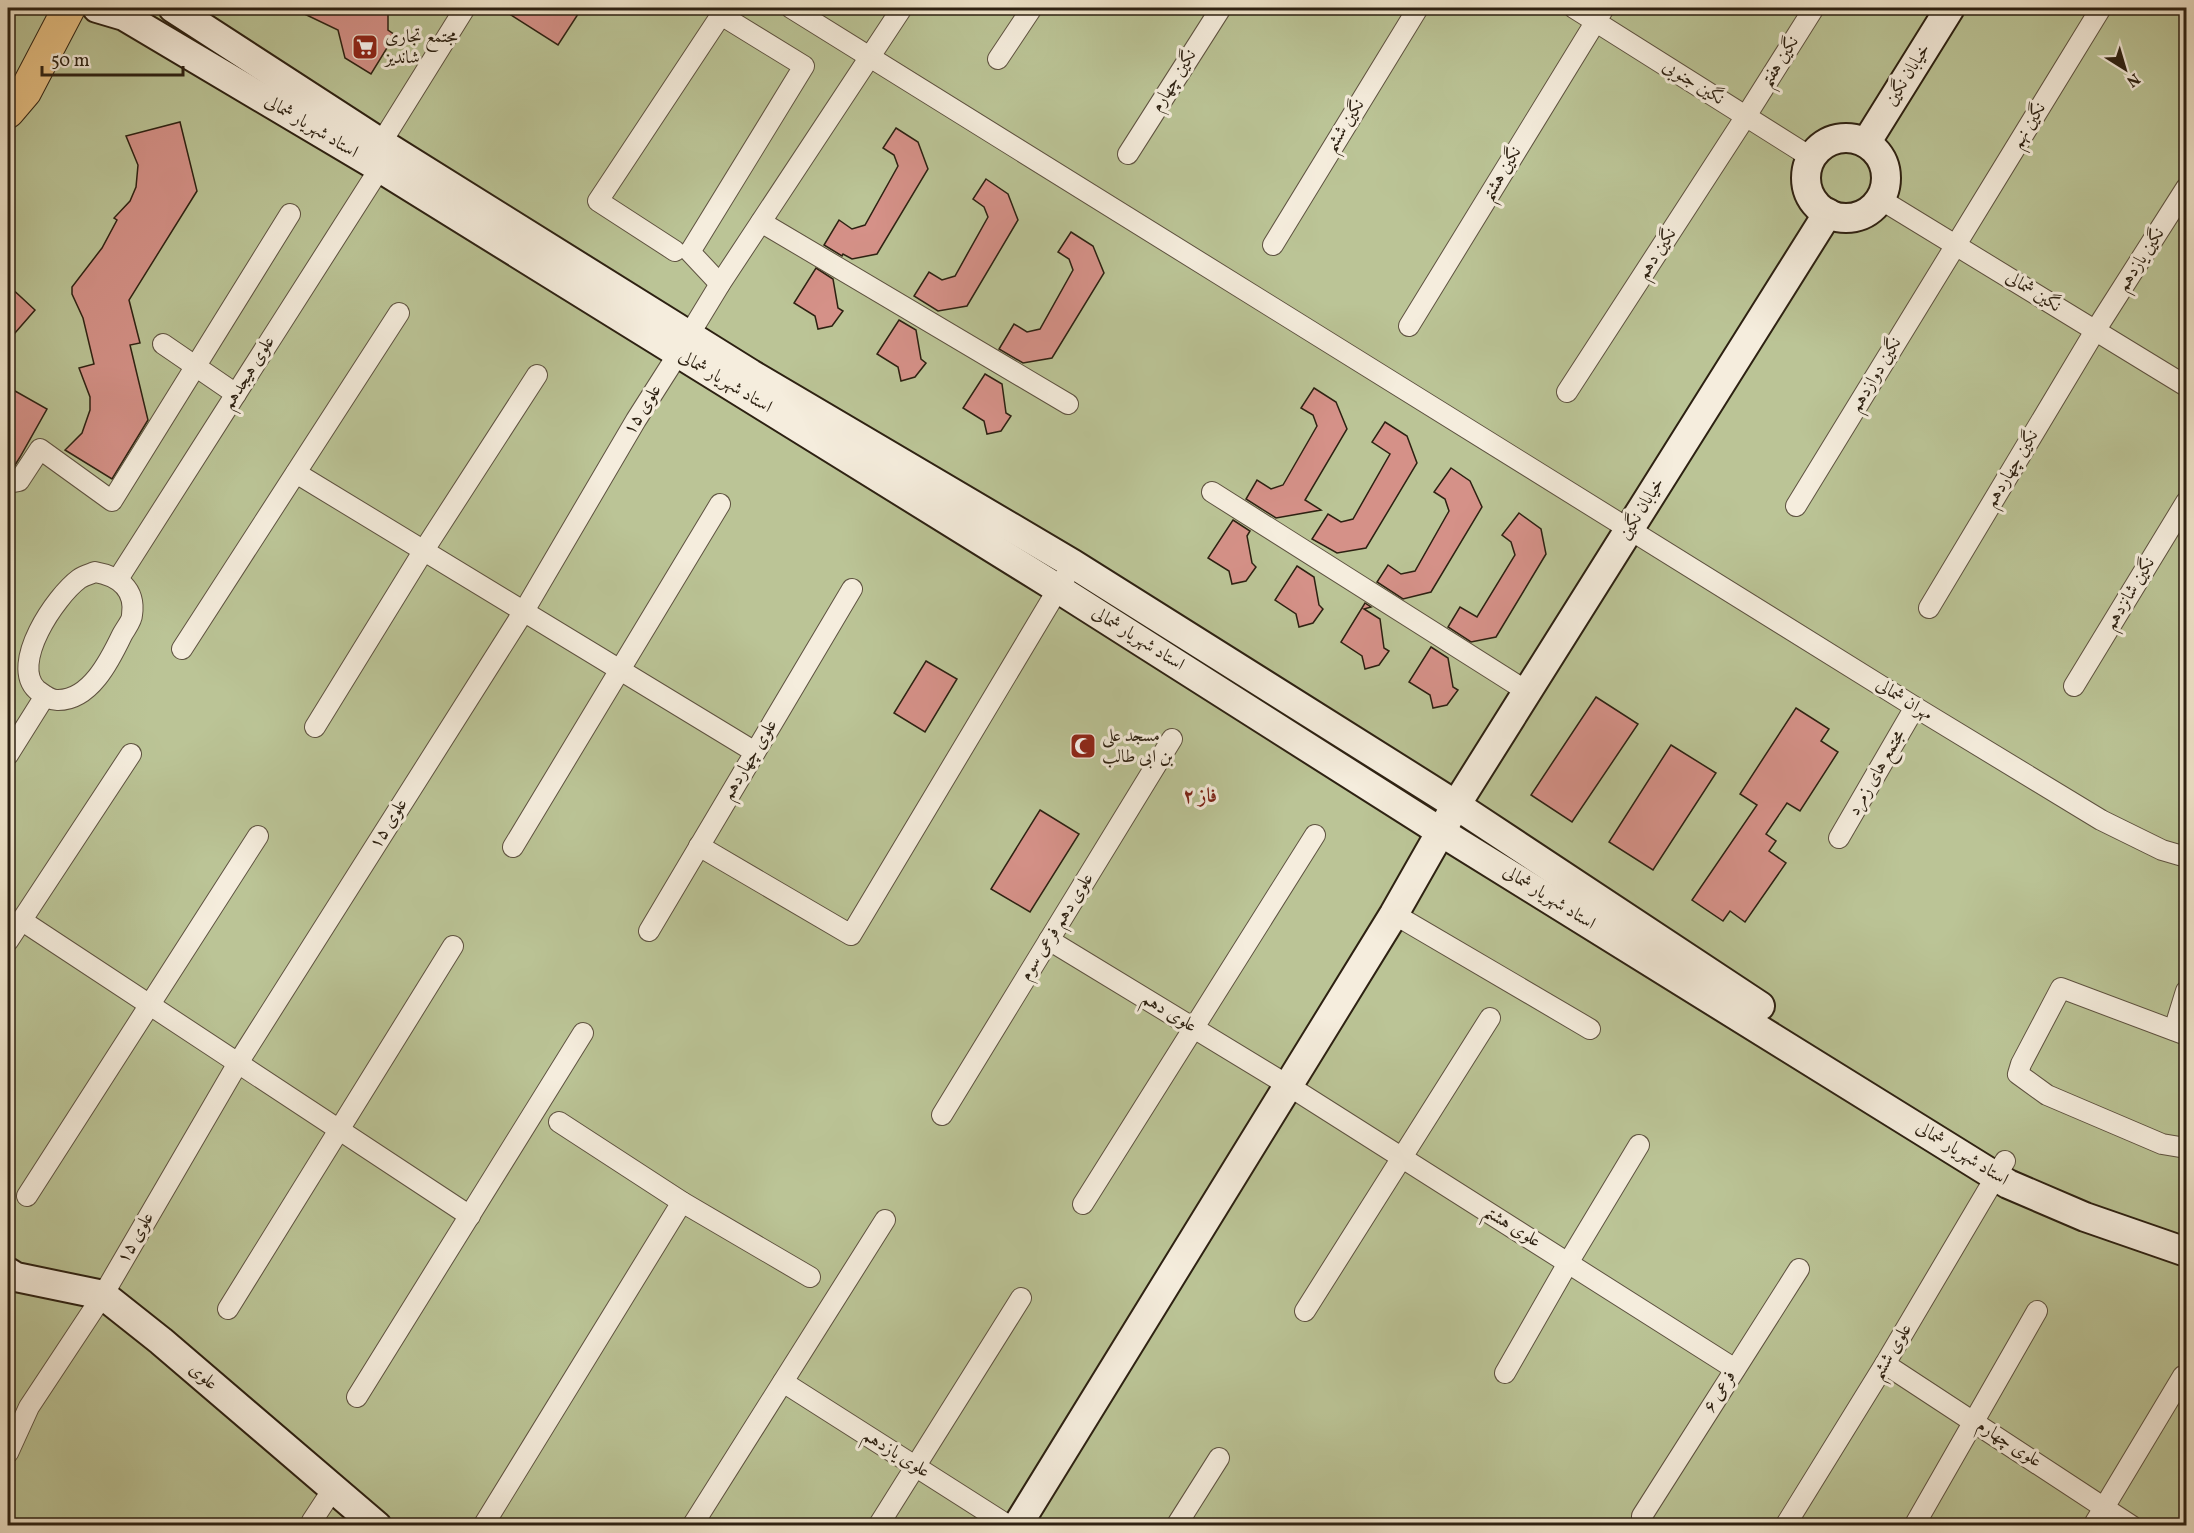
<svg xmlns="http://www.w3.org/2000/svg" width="2194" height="1533" font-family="Vollkorn,Amiri,serif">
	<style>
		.green { fill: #bbc496; stroke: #747254; stroke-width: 1.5 }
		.building { fill: #d59188; stroke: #2d2112; stroke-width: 1.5 }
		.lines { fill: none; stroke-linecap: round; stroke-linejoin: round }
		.street-casing { stroke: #5e5240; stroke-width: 22 }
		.secondary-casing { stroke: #2d2112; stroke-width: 32 }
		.primary-casing { stroke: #2d2112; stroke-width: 34 }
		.street { stroke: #f5eddd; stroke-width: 20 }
		.secondary { stroke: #f5eddd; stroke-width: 28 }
		.primary { stroke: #e8c285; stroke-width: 32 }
		.labels { text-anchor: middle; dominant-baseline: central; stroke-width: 6; stroke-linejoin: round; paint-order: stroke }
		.poi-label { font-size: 18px; fill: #2d2112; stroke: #f5eddd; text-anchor: start }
		.street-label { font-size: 18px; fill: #2d2112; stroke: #f5eddd }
		.neighbourhood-label { font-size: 20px; font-weight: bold; fill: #7a1f14; stroke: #f5eddd }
	</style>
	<rect width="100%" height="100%" fill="#efe4ca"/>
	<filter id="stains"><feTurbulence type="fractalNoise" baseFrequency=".00333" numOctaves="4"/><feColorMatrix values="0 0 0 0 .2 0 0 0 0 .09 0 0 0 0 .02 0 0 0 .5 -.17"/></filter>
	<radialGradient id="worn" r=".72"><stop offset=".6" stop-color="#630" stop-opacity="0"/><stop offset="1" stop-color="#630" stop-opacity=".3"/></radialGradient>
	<rect class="green" x="8" y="8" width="2178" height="1517"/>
	<g class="building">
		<polygon points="292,8 388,8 388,30 395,35 371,74 345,58 338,30"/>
		<polygon points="500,8 582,8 558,45"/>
		<polygon points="180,122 197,191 129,300 140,343 130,345 148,420 112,479 65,450 82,433 90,410 90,397 79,368 94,364 83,318 72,294 72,287 102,248 117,220 114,218 130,201 136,187 138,165 126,136"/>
		<polygon points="896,128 918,142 928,169 877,254 852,259 843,254 842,256 824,245 839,220 852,229 865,225 898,166 894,155 883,148"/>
		<polygon points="986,179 1008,194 1018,220 967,306 938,311 914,296 929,272 942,280 955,276 988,217 984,207 973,199"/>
		<polygon points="1071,232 1093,246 1104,273 1052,358 1023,363 999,349 1014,324 1027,332 1040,329 1073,270 1069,259 1058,252"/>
		<polygon points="816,268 833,279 838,308 843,311 832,326 818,329 815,316 794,303"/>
		<polygon points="8,285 35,310 8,341"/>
		<polygon points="899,320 916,330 921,359 926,363 915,377 901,381 898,367 877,354"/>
		<polygon points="985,374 1002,384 1006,413 1011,416 1001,431 987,434 984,421 963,408"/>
		<polygon points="8,387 47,409 20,457 12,470 8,471"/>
		<polygon points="1314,388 1336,402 1347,429 1305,500 1321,510 1276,518 1246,499 1257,480 1271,489 1283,485 1317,426 1313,415 1301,408"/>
		<polygon points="1385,422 1407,436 1417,463 1366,548 1337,553 1312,539 1328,514 1341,522 1353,519 1390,454 1372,442"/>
		<polygon points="1451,468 1470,481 1482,507 1431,592 1403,599 1377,582 1388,565 1401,574 1415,571 1449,511 1445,499 1434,492"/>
		<polygon points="1519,513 1541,529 1546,554 1496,637 1471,642 1448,627 1460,607 1477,617 1515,555 1511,542 1502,535"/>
		<polygon points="1233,520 1250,531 1247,536 1252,563 1256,567 1246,581 1232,584 1229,571 1208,558"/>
		<polygon points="1297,566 1314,577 1319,605 1323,609 1313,623 1299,627 1296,614 1275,600"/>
		<polygon points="1365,603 1371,607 1364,609 1380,619 1384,648 1389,651 1379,665 1365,669 1362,656 1341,642"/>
		<polygon points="1431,647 1448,658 1453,687 1458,690 1447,705 1433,708 1430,695 1409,682"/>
		<polygon points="926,661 957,679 925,732 894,713"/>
		<polygon points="1596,697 1638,724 1572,822 1531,795"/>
		<polygon points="1796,708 1829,729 1821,741 1838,752 1800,811 1787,803 1766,834 1776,841 1769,851 1786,863 1745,922 1730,911 1723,921 1692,900 1757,805 1740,794"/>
		<polygon points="1671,745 1716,773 1653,870 1609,842"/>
		<polygon points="1040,810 1079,834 1030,912 991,889"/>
	</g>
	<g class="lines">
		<g class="street-casing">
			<g id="street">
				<polyline points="791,8 1915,707 2101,820 2162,850 2186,857"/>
				<polyline points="1574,8 1812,158"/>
				<polyline points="998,59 1032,8"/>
				<polyline points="381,143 465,8"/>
				<polyline points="1128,154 1221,8"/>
				<polyline points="1880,199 2186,386"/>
				<polyline points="761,222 1068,404"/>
				<polyline points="1273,245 1418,8"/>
				<polyline points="675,251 598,201 721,15 804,66 690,252 720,284"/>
				<polyline points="1409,326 1604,8"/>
				<polyline points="689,335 720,284 902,8"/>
				<polyline points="163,344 236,394"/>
				<polyline points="1567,392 1746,116 1814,8"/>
				<polyline points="296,473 755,752"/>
				<polyline points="8,483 19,481 40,449 112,501 290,214"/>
				<polyline points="1212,492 1528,692"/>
				<polyline points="1796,506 2101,8"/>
				<path d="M95 572C118 576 136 589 132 615 132 621 125 629 122 635 110 660 90 701 57 700 49 700 43 694 37 690 9 664 56 596 79 579 83 576 90 574 95 572Z"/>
				<polyline points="118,579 380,168"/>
				<polyline points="1929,608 2095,331 2186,188"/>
				<polyline points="182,649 399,313"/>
				<polyline points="2074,686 2186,502"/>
				<polyline points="315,727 424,550 537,375"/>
				<polyline points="8,755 45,696"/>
				<polyline points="1839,838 1915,707"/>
				<polyline points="699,846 851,935 1073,564"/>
				<polyline points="513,847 720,504"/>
				<polyline points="1394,914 1590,1029"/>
				<polyline points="21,920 470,1216"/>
				<polyline points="649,931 852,589"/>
				<polyline points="1049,940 1289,1086 1735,1369"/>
				<polyline points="8,941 131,754"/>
				<polyline points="2174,1030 2186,991"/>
				<polyline points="2186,1035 2061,988 2021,1064 2018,1074 2047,1095 2162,1144 2186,1148"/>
				<polyline points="942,1115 1172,739"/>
				<polyline points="559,1122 682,1202 810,1277"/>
				<polyline points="27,1196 258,836"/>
				<polyline points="1083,1204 1315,835"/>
				<polyline points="228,1309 453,946"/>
				<polyline points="1305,1311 1490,1018"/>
				<polyline points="1885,1364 2132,1526"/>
				<polyline points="1505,1373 1568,1263 1639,1145"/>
				<polyline points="783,1382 1009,1526"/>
				<polyline points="357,1397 583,1033"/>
				<polyline points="8,1453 29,1407 103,1295 238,1063 524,611 636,420 678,354"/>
				<polyline points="1642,1516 1799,1269"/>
				<polyline points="312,1526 312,1521 333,1489"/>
				<polyline points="483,1526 682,1202"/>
				<polyline points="692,1526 885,1220"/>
				<polyline points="878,1526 1021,1298"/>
				<polyline points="1176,1526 1219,1458"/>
				<polyline points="1785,1526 1885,1364 2005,1161"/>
				<polyline points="1914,1526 2037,1311"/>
				<polyline points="2093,1526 2183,1376"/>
			</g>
		</g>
		<g class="secondary-casing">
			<g id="secondary">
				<polyline points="97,8 124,16 380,168 1057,588 1441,832 2008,1184 2085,1217 2186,1252"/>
				<polyline points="173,8 381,143 751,374 1073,564 1456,805 1760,1006"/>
				<circle cx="1846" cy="178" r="40"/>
				<polyline points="1866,143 1950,8"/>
				<polyline points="8,1272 16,1277 103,1295 161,1341 377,1526"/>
				<polyline points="1017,1526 1394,914 1456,805 1828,213"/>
			</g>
		</g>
		<g class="primary-casing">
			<polyline id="primary" points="8,112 25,92 69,8"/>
		</g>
		<use href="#street" class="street"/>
		<use href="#secondary" class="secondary"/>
		<use href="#primary" class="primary"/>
	</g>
	<defs>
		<g id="supermarket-square" transform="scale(1.35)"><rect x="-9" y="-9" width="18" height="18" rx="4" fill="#8f2418" stroke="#f5eddd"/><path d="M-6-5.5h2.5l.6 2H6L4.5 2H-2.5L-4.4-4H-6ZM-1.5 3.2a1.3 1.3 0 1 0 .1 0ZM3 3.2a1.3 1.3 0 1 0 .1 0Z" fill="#fff"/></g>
		<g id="mosque-square" transform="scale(1.35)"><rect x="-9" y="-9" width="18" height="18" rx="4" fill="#8f2418" stroke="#f5eddd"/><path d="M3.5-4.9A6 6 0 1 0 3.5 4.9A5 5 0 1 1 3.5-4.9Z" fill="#fff"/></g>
	</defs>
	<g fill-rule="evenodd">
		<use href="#supermarket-square" x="365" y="47"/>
		<use href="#mosque-square" x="1083" y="746"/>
	</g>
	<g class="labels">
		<g class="poi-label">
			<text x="385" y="37">مجتمع تجاری<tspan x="385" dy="21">شاندیز</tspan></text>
			<text x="1102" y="736">مسجد علی<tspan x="1102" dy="21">بن ابی طالب</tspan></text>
		</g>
		<g class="street-label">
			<text transform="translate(1780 62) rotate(-58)">نگین هفتم</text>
			<text transform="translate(1908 75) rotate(-58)">خیابان نگین</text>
			<text transform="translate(1174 81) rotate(-58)">نگین چهارم</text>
			<text transform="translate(1693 83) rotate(32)">نگین جنوبی</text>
			<text transform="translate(1345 126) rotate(-58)">نگین ششم</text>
			<text transform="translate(2029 126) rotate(-59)">نگین نهم</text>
			<text transform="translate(311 127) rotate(31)">استاد شهریار شمالی</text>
			<text transform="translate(1502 174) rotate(-59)">نگین هشتم</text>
			<text transform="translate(1657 254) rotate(-57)">نگین دهم</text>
			<text transform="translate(2141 260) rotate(-57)">نگین یازدهم</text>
			<text transform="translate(2033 292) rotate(32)">نگین شمالی</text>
			<text transform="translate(249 373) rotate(-58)">علوی هیجدهم</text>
			<text transform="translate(1876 375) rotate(-59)">نگین دوازدهم</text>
			<text transform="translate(725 382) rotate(31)">استاد شهریار شمالی</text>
			<text transform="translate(643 410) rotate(-58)">علوی ۱۵</text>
			<text transform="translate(2012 469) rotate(-59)">نگین چهاردهم</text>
			<text transform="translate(1642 509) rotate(-58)">خیابان نگین</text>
			<text transform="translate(2130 594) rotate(-59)">نگین شانزدهم</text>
			<text transform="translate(1138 639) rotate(32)">استاد شهریار شمالی</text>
			<text transform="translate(1904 700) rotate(32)">مهران شمالی</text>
			<text transform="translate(750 760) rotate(-59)">علوی چهاردهم</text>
			<text transform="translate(1877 773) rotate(-60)">مجتمع های زمرد</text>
			<text transform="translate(389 824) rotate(-58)">علوی ۱۵</text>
			<text transform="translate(1549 898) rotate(32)">استاد شهریار شمالی</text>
			<text transform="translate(1057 927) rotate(-58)">علوی دهم فرعی سوم</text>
			<text transform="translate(1169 1013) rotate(31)">علوی دهم</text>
			<text transform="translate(1962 1154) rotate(32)">استاد شهریار شمالی</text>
			<text transform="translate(1512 1227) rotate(32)">علوی هشتم</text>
			<text transform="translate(136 1238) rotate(-60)">علوی ۱۵</text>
			<text transform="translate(1892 1352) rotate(-59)">علوی ششم</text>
			<text transform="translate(203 1377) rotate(41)">علوی</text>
			<text transform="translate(1720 1392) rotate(-58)">فرعی ۶</text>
			<text transform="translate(2009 1444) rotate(33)">علوی چهارم</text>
			<text transform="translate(896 1454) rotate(32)">علوی یازدهم</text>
		</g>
		<g class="neighbourhood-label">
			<text x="1200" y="797">فاز ۲</text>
		</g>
	</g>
	<rect width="2194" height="1533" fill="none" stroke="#efe4ca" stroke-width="30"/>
	<rect x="9" y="9" width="2176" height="1515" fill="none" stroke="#2d2112" stroke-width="3"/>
	<rect x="15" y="15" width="2164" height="1503" fill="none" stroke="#2d2112" stroke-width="1.5"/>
	<g transform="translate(2125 69) rotate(143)" stroke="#f5eddd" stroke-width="4.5" paint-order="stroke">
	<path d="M0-4.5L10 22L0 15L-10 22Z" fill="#2d2112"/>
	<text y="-9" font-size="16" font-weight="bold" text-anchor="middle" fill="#2d2112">N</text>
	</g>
	<path d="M42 66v9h141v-9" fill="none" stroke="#2d2112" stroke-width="3"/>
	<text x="51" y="66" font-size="18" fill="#2d2112" stroke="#f5eddd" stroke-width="4.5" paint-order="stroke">50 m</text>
	<rect width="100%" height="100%" filter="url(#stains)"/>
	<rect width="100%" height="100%" fill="url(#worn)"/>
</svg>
